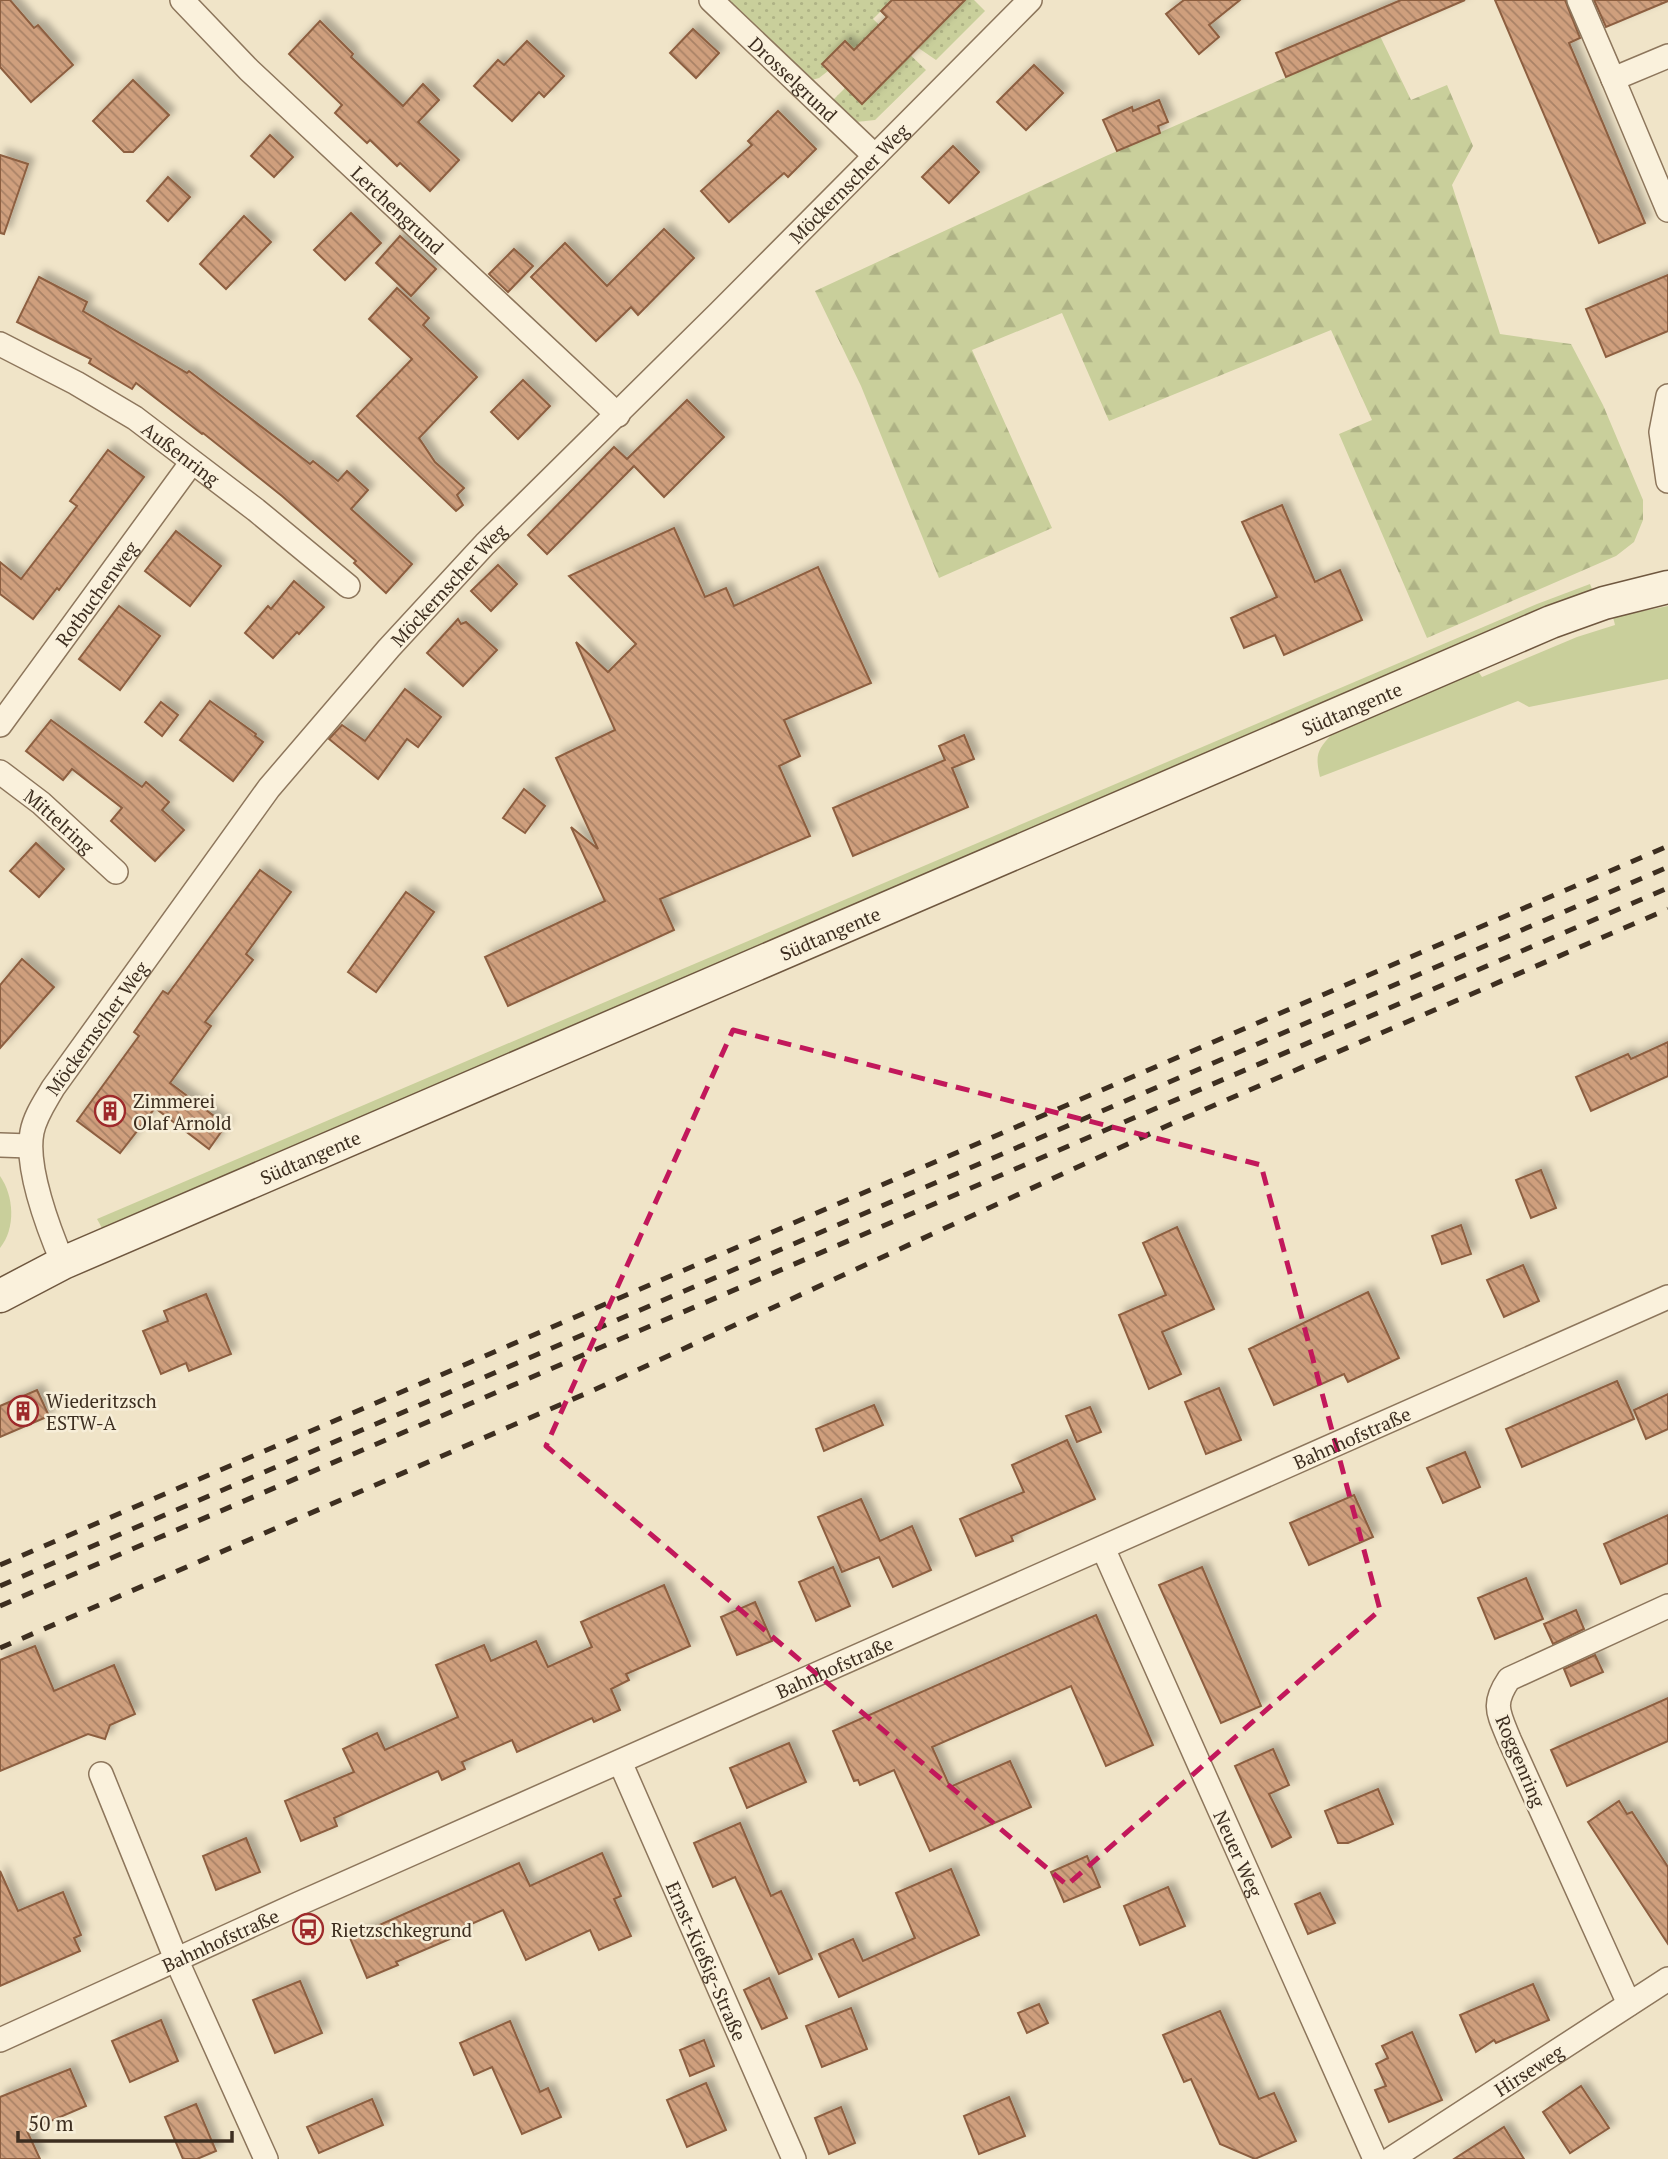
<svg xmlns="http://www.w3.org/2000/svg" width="1668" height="2159" font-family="'PT Serif',serif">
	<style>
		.grass { fill: #c9cf9b }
		.forest { fill: url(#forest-firs) }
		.garden { fill: url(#garden-dots) }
		.building { fill: url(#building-back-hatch); stroke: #8d5f41; stroke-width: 2; filter: url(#shadow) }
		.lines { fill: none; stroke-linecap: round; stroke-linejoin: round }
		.street-casing { stroke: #8d765c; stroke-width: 26 }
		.secondary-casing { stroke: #6f573f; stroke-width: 35 }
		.street { stroke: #faf1dc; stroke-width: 23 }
		.secondary { stroke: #faf1dc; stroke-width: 32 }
		.rail { stroke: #3d2e20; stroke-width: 5; stroke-dasharray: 12 12; stroke-linecap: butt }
		.marked { fill: none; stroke: #c2185b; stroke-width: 5; stroke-dasharray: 14 9; stroke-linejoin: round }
		.labels { text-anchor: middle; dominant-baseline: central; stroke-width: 5; stroke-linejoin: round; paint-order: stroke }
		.street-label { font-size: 19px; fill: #3d2e20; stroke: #f7eed8 }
		.poi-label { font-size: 19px; fill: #3d2e20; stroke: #f7eed8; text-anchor: start }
	</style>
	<defs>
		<pattern id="forest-firs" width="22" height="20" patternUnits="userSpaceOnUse" patternTransform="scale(1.75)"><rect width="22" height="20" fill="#c9cf9b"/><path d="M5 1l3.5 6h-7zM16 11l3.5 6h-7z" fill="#aeb285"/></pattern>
		<pattern id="garden-dots" width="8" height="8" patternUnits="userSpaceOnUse" patternTransform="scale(1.75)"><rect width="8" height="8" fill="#c9cf9b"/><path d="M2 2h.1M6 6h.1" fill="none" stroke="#aeb285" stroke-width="1.8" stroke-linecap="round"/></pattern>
		<pattern id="building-back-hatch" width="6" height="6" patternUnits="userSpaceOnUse" patternTransform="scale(1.75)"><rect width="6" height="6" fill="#cf9f7d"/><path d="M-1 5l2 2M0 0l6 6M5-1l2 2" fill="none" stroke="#a98266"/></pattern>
		<filter id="shadow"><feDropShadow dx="6" dy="-6" stdDeviation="3.5" flood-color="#0004"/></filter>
	</defs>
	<rect width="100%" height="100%" fill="#f0e4c8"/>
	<g class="grass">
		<polygon points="1590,584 1594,594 102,1228 97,1219 1537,604"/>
		<path d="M1668 606V679L1529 707 1518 701 1320 777C1315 755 1317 750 1332 734L1478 671 1482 677 1577 637 1615 625 1613 617Z"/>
		<path d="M0 1176C14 1196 16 1228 0 1248Z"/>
	</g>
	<polygon class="forest" points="1380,36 1411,100 1447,85 1473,146 1452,185 1500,334 1571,344 1603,405 1643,500 1643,520 1634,542 1616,556 1427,638 1339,434 1372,420 1331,330 1109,421 1062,313 972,350 1052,528 939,578 861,386 815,291 1106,156"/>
	<g class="garden">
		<polygon points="729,0 892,0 873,19 926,70 875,120 856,122 833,100 845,88 862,104 871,33 854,50 844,41 822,64 828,71 819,78 812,80"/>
		<polygon points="955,0 974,0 985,11 936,60 917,47"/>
	</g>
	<g class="building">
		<polygon points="0,0 10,0 34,28 38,25 73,65 31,102 0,67"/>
		<polygon points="892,0 965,0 862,104 822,64 845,41 854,50 887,17 881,11"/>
		<polygon points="1184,0 1240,0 1209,25 1219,37 1199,54 1166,14"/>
		<polygon points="1401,0 1465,0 1286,77 1276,53"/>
		<polygon points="1495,0 1565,0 1580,38 1569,43 1645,223 1599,243"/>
		<polygon points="1594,0 1668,0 1668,1 1606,27"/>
		<polygon points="320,21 353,54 351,57 403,106 423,84 439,100 418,122 459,160 430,191 400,163 397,166 370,140 367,143 335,113 342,105 289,54"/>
		<polygon points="693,29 719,53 696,78 670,53"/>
		<polygon points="527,41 564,76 544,97 539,92 512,121 474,86 498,60 504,65"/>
		<polygon points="1034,65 1063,93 1026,130 997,102"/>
		<polygon points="133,80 169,115 133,152 124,152 93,121"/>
		<polygon points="1159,100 1168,122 1158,126 1160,133 1117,151 1103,120 1132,107 1133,111"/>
		<polygon points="778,111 816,149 788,177 784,173 729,222 701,191 752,145 748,141"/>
		<polygon points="270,135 293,157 274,177 251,156"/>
		<polygon points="953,146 979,172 949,203 922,177"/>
		<polygon points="0,155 28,164 4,234 0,233"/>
		<polygon points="168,177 190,197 168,221 147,201"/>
		<polygon points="351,213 381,243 345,280 314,250"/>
		<polygon points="244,216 271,242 226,289 200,264"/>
		<polygon points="664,229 694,258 638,315 631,307 596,341 531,277 565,243 607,286"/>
		<polygon points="400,236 436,269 411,296 376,263"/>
		<polygon points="514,249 533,266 508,292 489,274"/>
		<polygon points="1668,275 1668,331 1606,357 1586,309"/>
		<polygon points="39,277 87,302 83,311 187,373 189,371 310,464 313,461 338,481 347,471 368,490 351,509 412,564 386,593 354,563 356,561 282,496 203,433 202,434 136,383 132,389 89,363 91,359 17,322"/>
		<polygon points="397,288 429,318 423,325 477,377 419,438 435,462 464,488 457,495 463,505 456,511 357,416 412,359 369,319"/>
		<polygon points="523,380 550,406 518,439 491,412"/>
		<polygon points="687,400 724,437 664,497 634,466 547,554 528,535 614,447 627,459"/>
		<polygon points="108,450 144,477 59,590 57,588 33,619 0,594 0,562 21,579 77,506 70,501"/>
		<polygon points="1282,505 1315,582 1340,570 1362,620 1284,655 1275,635 1244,648 1231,618 1277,597 1242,522"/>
		<polygon points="674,528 705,597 726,588 734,606 818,567 871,683 784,720 800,756 779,766 810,836 660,899 674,930 508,1006 485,957 605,901 571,827 598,849 556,758 615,730 576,642 608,672 636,644 569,576"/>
		<polygon points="176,531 221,566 190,606 145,571"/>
		<polygon points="498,565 517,584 491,611 471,591"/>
		<polygon points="294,581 324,607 299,634 297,632 273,658 245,633 268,606 271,609"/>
		<polygon points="119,606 160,636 120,690 79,659"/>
		<polygon points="458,619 461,624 466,622 497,650 463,686 427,653"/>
		<polygon points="405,689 441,717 418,747 407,739 378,779 329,739 342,725 365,741"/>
		<polygon points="210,701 256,734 255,736 263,742 233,781 180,740"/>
		<polygon points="161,702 178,715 162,736 145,722"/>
		<polygon points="51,720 142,787 146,782 169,802 162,810 184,830 155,861 111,821 122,808 72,769 63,780 26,751"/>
		<polygon points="964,735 974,759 952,768 968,807 853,856 833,808 945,760 939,746"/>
		<polygon points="524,789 545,806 525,833 503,818"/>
		<polygon points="36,843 64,869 39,897 10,871"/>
		<polygon points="260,870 291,892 246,954 253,960 205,1022 211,1026 170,1083 226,1125 209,1149 155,1108 120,1153 77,1121 139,1036 134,1032 163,991 168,994"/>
		<polygon points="406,892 434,912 376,992 348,972"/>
		<polygon points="22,959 54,987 0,1048 0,985"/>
		<polygon points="1668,1042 1668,1076 1591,1111 1576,1077 1628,1054 1631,1059"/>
		<polygon points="1541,1170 1556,1208 1531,1218 1516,1180"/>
		<polygon points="1461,1225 1471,1254 1442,1264 1432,1236"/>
		<polygon points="1177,1227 1214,1309 1162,1332 1181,1374 1149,1389 1119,1315 1166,1295 1143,1243"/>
		<polygon points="1523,1265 1539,1301 1504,1317 1487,1280"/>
		<polygon points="1368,1292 1399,1358 1348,1382 1344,1374 1274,1405 1249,1349"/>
		<polygon points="206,1294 231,1354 189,1371 186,1363 161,1374 143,1331 168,1321 164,1311"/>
		<polygon points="1617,1381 1634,1419 1522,1467 1506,1429"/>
		<polygon points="1219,1388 1241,1440 1206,1454 1185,1402"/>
		<polygon points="37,1390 49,1416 0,1437 0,1406"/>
		<polygon points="1668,1394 1668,1429 1646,1439 1634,1410"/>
		<polygon points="874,1405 883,1425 824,1451 816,1429"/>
		<polygon points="1090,1407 1101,1432 1077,1442 1066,1416"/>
		<polygon points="1067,1440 1095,1499 1011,1536 1013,1541 976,1556 960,1519 1024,1492 1012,1465"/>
		<polygon points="1465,1452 1480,1487 1443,1503 1427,1468"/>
		<polygon points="1354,1495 1373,1537 1309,1565 1290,1523"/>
		<polygon points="861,1499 880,1541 912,1526 931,1570 893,1587 879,1557 842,1572 818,1517"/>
		<polygon points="1668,1515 1668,1563 1621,1584 1604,1544"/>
		<polygon points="833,1567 850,1606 816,1621 799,1582"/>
		<polygon points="1202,1567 1261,1706 1221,1723 1159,1585"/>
		<polygon points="1526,1578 1543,1619 1495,1639 1478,1598"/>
		<polygon points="664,1585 690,1646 626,1674 629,1680 611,1689 620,1710 594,1722 592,1718 517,1752 512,1740 462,1762 465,1769 442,1780 438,1771 334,1818 337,1826 301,1841 285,1801 354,1772 343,1749 377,1733 385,1750 458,1717 436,1665 484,1645 491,1661 536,1641 548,1667 592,1647 581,1622"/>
		<polygon points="755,1602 772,1641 737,1655 721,1617"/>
		<polygon points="1576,1610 1584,1629 1553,1644 1544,1624"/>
		<polygon points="1096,1615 1153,1745 1106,1766 1071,1686 932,1747 950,1787 1010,1761 1031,1807 930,1851 894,1770 860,1785 858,1780 854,1781 833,1731"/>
		<polygon points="35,1646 54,1691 114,1665 135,1714 110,1725 105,1739 88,1734 0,1771 0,1660"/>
		<polygon points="1595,1655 1603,1672 1571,1686 1564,1669"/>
		<polygon points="1668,1698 1668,1741 1567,1786 1551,1750"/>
		<polygon points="789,1743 806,1782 747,1808 730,1768"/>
		<polygon points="1273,1749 1289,1785 1269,1794 1291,1837 1272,1847 1235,1766"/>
		<polygon points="1378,1789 1393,1824 1348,1843 1338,1843 1325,1811"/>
		<polygon points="1619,1801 1627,1814 1632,1812 1668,1867 1668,1944 1588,1822"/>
		<polygon points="740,1823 771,1896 781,1891 812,1959 779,1974 735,1877 713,1887 694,1843"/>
		<polygon points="246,1838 260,1872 216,1890 203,1856"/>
		<polygon points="602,1853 621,1896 614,1899 631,1936 599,1950 590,1930 526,1960 503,1910 462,1928 464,1933 396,1962 398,1965 367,1978 350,1938 519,1863 530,1886"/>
		<polygon points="1087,1856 1100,1887 1064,1902 1051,1872"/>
		<polygon points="951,1869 979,1935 839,1997 819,1954 853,1939 863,1961 915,1938 896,1893"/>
		<polygon points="0,1871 18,1911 63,1892 81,1935 74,1938 80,1951 0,1986"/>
		<polygon points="1168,1887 1185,1926 1140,1945 1124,1906"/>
		<polygon points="1320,1893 1335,1923 1308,1934 1295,1904"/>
		<polygon points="769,1978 787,2018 762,2029 744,1990"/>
		<polygon points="300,1981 322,2033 275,2053 253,2000"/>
		<polygon points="1533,1984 1549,2020 1496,2043 1494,2040 1476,2052 1460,2015"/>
		<polygon points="1039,2004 1048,2023 1027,2033 1018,2013"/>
		<polygon points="851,2008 867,2049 822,2067 806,2026"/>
		<polygon points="1220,2011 1259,2099 1274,2093 1296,2141 1255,2159 1220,2144 1191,2079 1184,2082 1163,2035"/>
		<polygon points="161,2020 178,2061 130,2082 112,2041"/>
		<polygon points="510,2021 540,2092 548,2088 561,2117 522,2134 492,2067 474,2075 460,2043"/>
		<polygon points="1412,2032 1442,2100 1389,2122 1375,2090 1386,2086 1376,2064 1388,2058 1382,2046"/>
		<polygon points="704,2040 714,2066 690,2076 680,2050"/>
		<polygon points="70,2069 86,2106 27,2131 40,2159 0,2159 0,2097"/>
		<polygon points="706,2083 726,2130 687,2147 667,2100"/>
		<polygon points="1581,2086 1609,2128 1570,2153 1543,2112"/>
		<polygon points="1009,2097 1025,2136 979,2154 964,2116"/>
		<polygon points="372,2099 383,2125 319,2153 307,2127"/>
		<polygon points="196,2104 216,2151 197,2159 183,2159 165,2117"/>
		<polygon points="841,2107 855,2143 829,2154 815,2118"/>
		<polygon points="1504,2127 1524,2159 1454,2159"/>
	</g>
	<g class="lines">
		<g class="street-casing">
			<g id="street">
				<path id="s1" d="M182 0 249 70 618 415"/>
				<path id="s2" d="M711 0 875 156"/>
				<polyline points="1579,0 1613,79"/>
				<polyline points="1668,56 1613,79 1668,210"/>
				<path id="s3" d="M0 344 76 383 135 418 256 510 348 586"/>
				<polyline points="1668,396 1661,432 1668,481"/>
				<path id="s4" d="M0 725 192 462"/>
				<path id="s5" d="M0 772 41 803 116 872"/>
				<polyline points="0,1145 30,1146"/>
				<path id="s6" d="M63 1263C49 1230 25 1167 32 1132 35 1116 45 1102 53 1088L269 788 389 648 485 544 719 313 1030 0"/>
				<path id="s7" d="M1103 1548 1375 2159"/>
				<path id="s8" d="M620 1762 794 2159"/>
				<polyline points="101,1774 176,1959 266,2159"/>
				<path d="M1629 2004 1509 1739C1498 1712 1492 1704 1509 1679L1668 1606"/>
				<path id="s9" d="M0 2040 298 1904 1668 1297"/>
				<path id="s10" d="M1391 2159 1668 1979"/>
			</g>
		</g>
		<g class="secondary-casing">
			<g id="secondary">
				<path id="s11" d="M0 1296 63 1263 1551 622 1604 603 1668 587"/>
			</g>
		</g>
		<use href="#street" class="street"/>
		<use href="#secondary" class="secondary"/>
		<g class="rail">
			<polyline points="0,1565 1668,846"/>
			<polyline points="0,1586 1668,867"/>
			<polyline points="0,1606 1668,888"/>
			<polyline points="0,1648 594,1390 1171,1124 1668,909"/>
		</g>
	</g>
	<path class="marked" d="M733 1030 1261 1165 1380 1610 1067 1885 546 1446Z"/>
	<defs>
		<g id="building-ring" transform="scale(1.575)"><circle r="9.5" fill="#f7eed8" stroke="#9e2a2b" stroke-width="1.5"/><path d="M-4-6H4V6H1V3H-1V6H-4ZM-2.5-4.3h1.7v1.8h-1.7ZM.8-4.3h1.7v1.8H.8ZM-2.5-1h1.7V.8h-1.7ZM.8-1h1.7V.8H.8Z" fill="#9e2a2b"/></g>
		<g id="bus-ring" transform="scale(1.575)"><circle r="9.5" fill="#f7eed8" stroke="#9e2a2b" stroke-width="1.5"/><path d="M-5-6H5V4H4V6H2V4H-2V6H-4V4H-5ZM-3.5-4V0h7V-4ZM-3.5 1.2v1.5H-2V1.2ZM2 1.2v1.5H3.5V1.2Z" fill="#9e2a2b"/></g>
	</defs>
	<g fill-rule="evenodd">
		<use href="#building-ring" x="110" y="1111"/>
		<use href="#building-ring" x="23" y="1411"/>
		<use href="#bus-ring" x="308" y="1929"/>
	</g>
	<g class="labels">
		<g class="street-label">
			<text stroke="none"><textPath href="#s2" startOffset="114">Drosselgrund</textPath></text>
			<text stroke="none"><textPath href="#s6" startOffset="1393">Möckernscher Weg</textPath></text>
			<text stroke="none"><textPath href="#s1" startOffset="301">Lerchengrund</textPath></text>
			<text stroke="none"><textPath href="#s3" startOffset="212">Außenring</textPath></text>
			<text stroke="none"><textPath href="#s6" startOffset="826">Möckernscher Weg</textPath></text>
			<text stroke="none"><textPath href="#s4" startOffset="163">Rotbuchenweg</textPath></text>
			<text stroke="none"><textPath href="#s11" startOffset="1474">Südtangente</textPath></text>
			<text stroke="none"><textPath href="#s5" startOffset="77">Mittelring</textPath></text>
			<text stroke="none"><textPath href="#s11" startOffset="906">Südtangente</textPath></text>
			<text stroke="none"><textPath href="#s6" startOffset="259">Möckernscher Weg</textPath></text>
			<text stroke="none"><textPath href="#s11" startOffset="340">Südtangente</textPath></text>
			<text stroke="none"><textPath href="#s9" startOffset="1480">Bahnhofstraße</textPath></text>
			<text stroke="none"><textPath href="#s9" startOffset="914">Bahnhofstraße</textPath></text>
			<text transform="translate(1521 1761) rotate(67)">Roggenring</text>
			<text stroke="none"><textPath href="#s7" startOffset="334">Neuer Weg</textPath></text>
			<text stroke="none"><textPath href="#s9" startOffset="242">Bahnhofstraße</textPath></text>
			<text stroke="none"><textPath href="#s8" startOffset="217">Ernst-Kießig-Straße</textPath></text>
			<text stroke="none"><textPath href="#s10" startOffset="164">Hirseweg</textPath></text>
		</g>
		<g class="poi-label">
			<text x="133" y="1100">Zimmerei<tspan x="133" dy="22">Olaf Arnold</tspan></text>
			<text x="46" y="1400">Wiederitzsch<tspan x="46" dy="22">ESTW-A</tspan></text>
			<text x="331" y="1929">Rietzschkegrund</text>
		</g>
	</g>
	<path d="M18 2131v10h214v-10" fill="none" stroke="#3d2e20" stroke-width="3.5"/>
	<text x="28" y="2131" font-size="21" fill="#3d2e20" stroke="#f7eed8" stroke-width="5" paint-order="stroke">50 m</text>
</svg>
